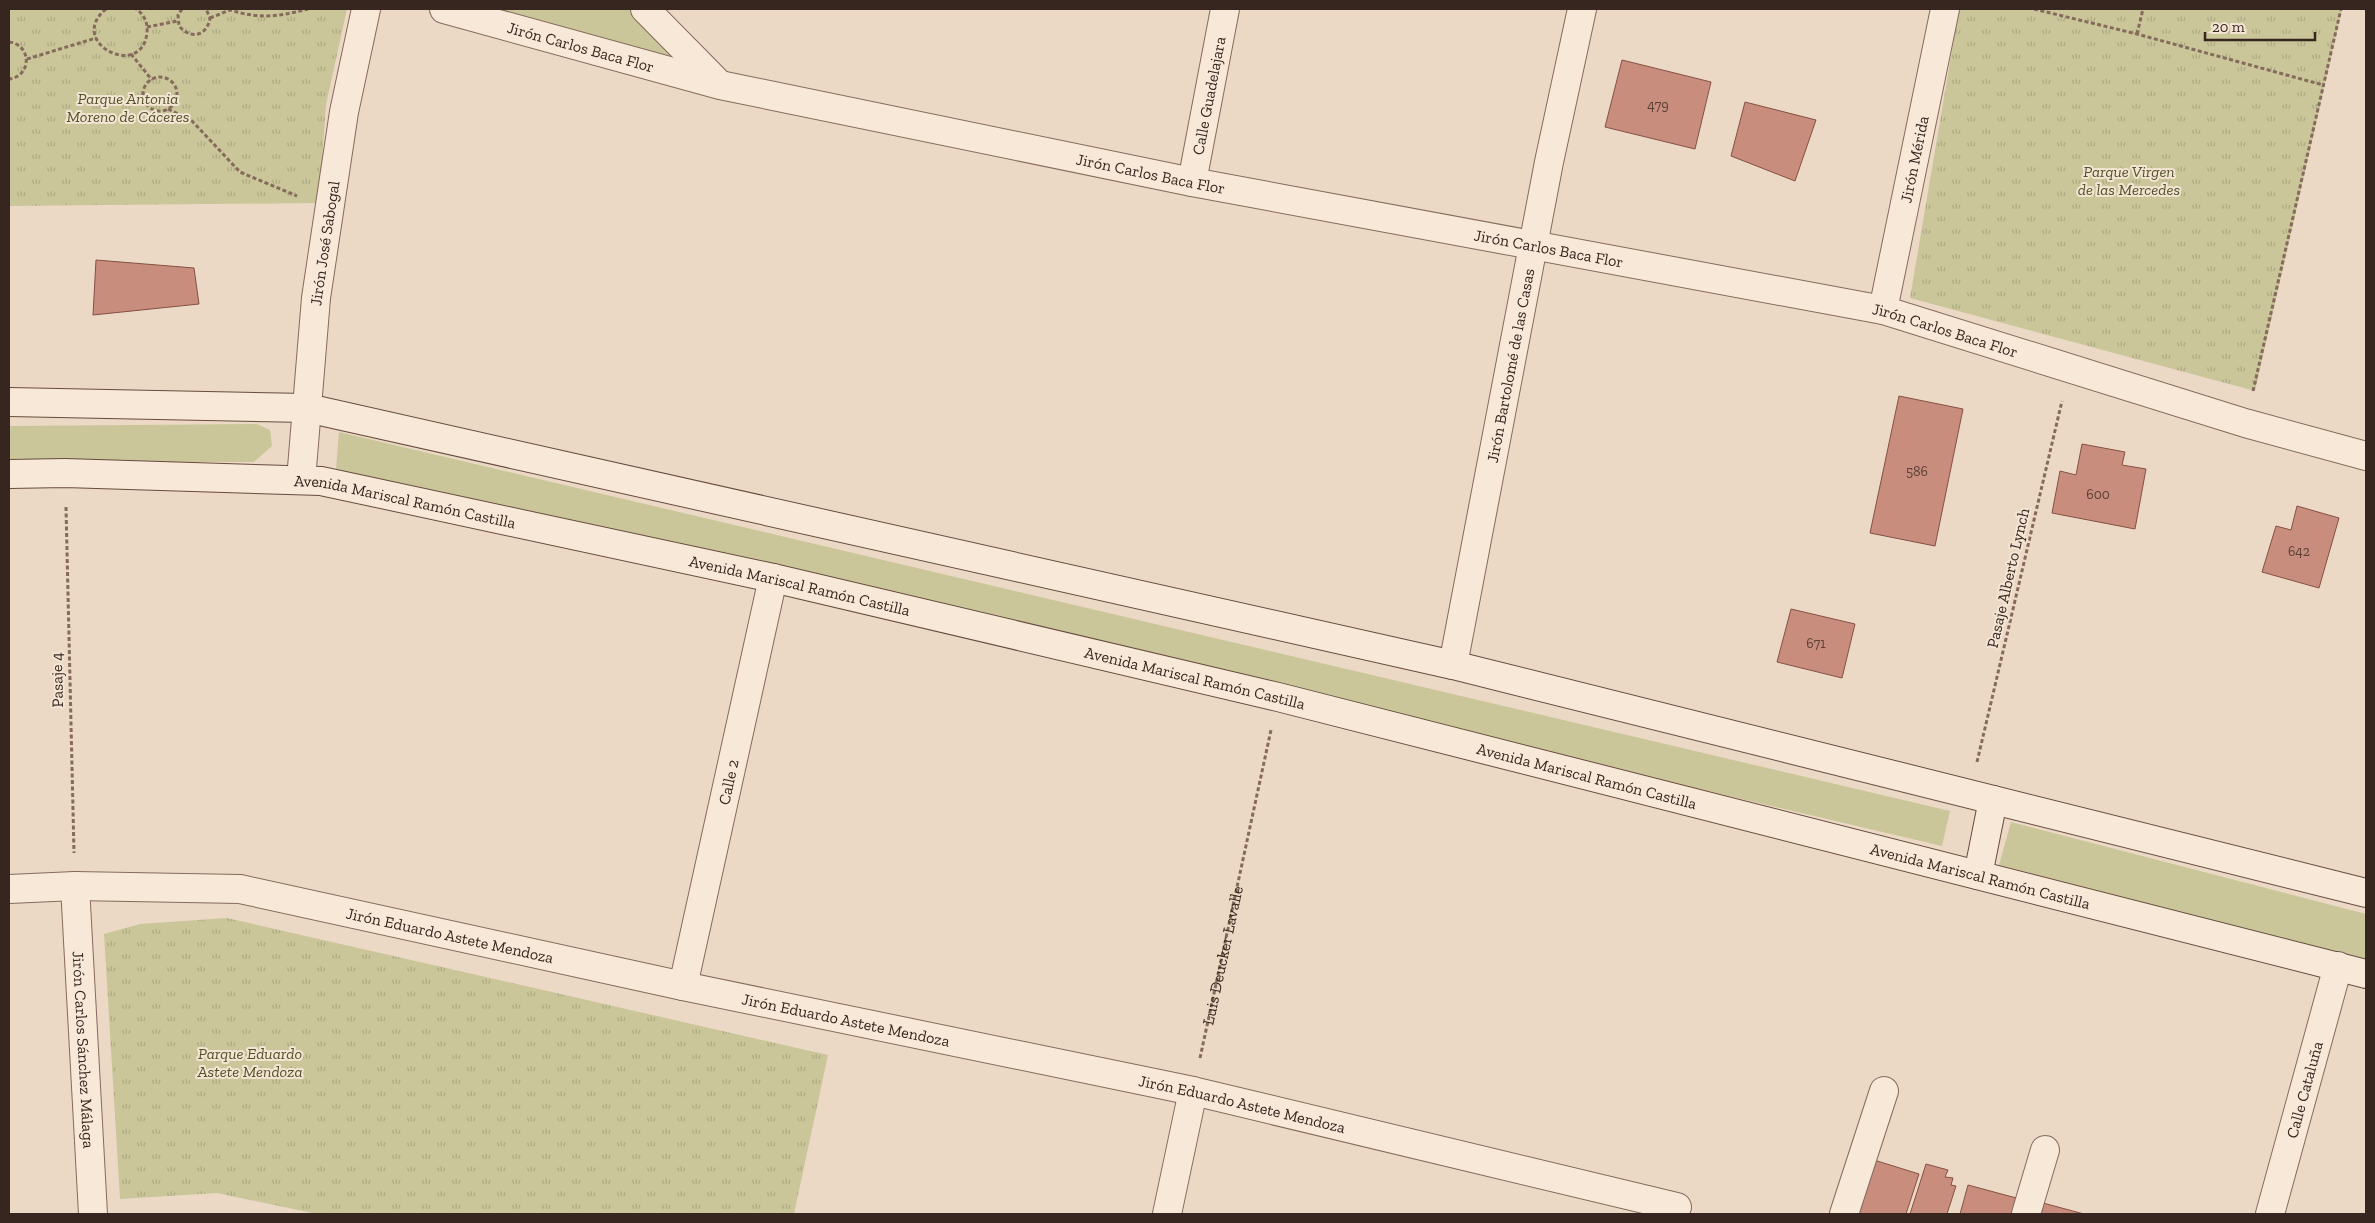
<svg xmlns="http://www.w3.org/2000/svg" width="2375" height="1223" font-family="'Zilla Slab',serif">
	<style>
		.green { fill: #cac699 }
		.park { fill: url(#park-tufts) }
		.building { fill: #c88d7d; stroke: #845043 }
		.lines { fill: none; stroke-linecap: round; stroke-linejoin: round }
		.street-casing { stroke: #866a5c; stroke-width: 30 }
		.secondary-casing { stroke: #684b3f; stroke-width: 30 }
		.path { stroke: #866a5c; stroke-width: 3; stroke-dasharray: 4 2.5; stroke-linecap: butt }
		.street { stroke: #f7e8d8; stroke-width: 28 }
		.secondary { stroke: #f7e8d8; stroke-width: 28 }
		.labels { text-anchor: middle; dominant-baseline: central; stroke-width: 4; stroke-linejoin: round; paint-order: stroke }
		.number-label { font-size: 14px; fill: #5b4036 }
		.street-label { font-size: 16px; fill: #37261f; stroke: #f4e4d4 }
		.park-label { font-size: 16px; font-style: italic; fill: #505227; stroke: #f4e4d4 }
	</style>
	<defs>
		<pattern id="park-tufts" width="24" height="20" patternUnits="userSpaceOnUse" patternTransform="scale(1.25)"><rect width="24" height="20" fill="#cac699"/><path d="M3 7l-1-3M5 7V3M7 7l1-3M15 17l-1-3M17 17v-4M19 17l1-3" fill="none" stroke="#aeaa83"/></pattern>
	</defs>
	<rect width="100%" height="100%" fill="#ecd9c5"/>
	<g class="green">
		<polygon points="483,9 630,9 689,64"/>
		<polygon points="257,424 270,430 272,446 254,462 9,462 9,426"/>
		<polygon points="339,432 1950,811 1942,846 336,469"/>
		<polygon points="2011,822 2366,914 2366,961 1999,865"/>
	</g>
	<g class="park">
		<polygon points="9,9 347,9 326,105 319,203 9,206"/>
		<polygon points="1959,9 2342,9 2255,391 1910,298"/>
		<polygon points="227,918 828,1055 794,1214 317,1214 217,1193 120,1199 104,934 140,924"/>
	</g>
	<g class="building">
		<polygon points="1622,60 1711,82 1695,149 1605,127"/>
		<polygon points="1745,102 1816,120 1795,181 1731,156"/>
		<polygon points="96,260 194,268 199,304 93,315"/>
		<polygon points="1899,396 1963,409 1935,546 1870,533"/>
		<polygon points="2082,444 2125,452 2122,465 2146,469 2135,529 2052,513 2060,471 2076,475"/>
		<polygon points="2297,506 2339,518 2319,588 2262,572 2276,526 2291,530"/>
		<polygon points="1791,609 1855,624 1842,678 1777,662"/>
		<polygon points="1874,1160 1919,1174 1906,1214 1856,1214"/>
		<polygon points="1926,1164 1948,1170 1945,1177 1953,1178 1951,1185 1956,1186 1947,1214 1910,1214"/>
		<polygon points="1968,1185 2020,1199 2016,1214 1960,1214"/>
		<polygon points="2043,1203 2084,1214 2040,1214"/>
	</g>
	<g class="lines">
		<g class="street-casing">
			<g id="street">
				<path id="s2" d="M444 9 720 85 1192 182 1883 310 2245 423 2366 456"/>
				<polyline points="645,9 719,84"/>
				<path id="s3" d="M1192 182 1225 9"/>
				<path id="s4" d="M1883 310 1945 9"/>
				<path id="s5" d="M301 480 316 298 344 112 366 9"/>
				<path id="s6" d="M1453 665 1549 162 1582 9"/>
				<path id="s7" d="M75 886 93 1214"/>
				<path id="s8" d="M9 889 75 886 240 889 683 986 1193 1091 1677 1207"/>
				<path id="s9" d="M683 986 773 578"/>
				<polyline points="1167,1214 1193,1091"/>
				<polyline points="1844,1214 1884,1091"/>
				<polyline points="2026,1214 2045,1150"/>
				<path id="s10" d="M2270 1214 2338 966"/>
			</g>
		</g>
		<g class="secondary-casing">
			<g id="secondary">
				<polyline points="9,402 307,408 1453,665 2366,893"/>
				<path id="s11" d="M9 474 65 473 321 481 773 578 1278 697 2366 974"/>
				<polyline points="1978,875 1993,800"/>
			</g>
		</g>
		<g class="path">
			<path d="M106 9C65 43 143 81 147 32 148 23 144 14 136 9"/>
			<path d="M182 9 178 15 179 26C191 40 207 36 210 18L206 9"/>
			<polyline points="2034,9 2137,34 2323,85"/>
			<path d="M210 18 230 10C260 19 277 17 308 9"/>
			<polyline points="147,27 178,21"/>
			<polyline points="2137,34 2143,9"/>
			<path d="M9 42C32 45 32 76 9 79"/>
			<polyline points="131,54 152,80"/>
			<polyline points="27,59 96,38"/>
			<circle cx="160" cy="94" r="17"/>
			<polyline points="168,109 192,121 240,172 297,196"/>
			<polyline points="2253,391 2341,9"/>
			<polyline points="66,507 74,853"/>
			<polyline points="1977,762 2062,401"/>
			<path id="s1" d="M1200 1058 1271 730"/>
		</g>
		<use href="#street" class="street"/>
		<use href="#secondary" class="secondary"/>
	</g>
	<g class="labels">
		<g class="number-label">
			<text x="1658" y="105">479</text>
			<text x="1917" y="471">586</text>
			<text x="2098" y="494">600</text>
			<text x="2299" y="551">642</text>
			<text x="1816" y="643">671</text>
		</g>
		<g class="street-label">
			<text stroke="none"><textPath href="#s2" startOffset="142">Jirón Carlos Baca Flor</textPath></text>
			<text stroke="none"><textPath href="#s3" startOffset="88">Calle Guadelajara</textPath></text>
			<text stroke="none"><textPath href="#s4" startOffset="154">Jirón Mérida</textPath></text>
			<text stroke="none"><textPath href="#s2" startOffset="726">Jirón Carlos Baca Flor</textPath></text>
			<text stroke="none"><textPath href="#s5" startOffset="238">Jirón José Sabogal</textPath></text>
			<text stroke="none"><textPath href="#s2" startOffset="1131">Jirón Carlos Baca Flor</textPath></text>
			<text stroke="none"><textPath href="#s2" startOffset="1536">Jirón Carlos Baca Flor</textPath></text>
			<text stroke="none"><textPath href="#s6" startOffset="305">Jirón Bartolomé de las Casas</textPath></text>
			<text stroke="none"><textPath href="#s11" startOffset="398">Avenida Mariscal Ramón Castilla</textPath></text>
			<text transform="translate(2008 578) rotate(-77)">Pasaje Alberto Lynch</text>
			<text stroke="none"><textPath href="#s11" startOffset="802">Avenida Mariscal Ramón Castilla</textPath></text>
			<text stroke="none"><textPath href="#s11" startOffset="1208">Avenida Mariscal Ramón Castilla</textPath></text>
			<text transform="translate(57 680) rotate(-91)">Pasaje 4</text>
			<text stroke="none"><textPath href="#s11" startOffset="1612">Avenida Mariscal Ramón Castilla</textPath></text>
			<text stroke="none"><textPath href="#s9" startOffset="209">Calle 2</textPath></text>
			<text stroke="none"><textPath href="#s11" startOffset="2018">Avenida Mariscal Ramón Castilla</textPath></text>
			<text stroke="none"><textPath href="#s8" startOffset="446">Jirón Eduardo Astete Mendoza</textPath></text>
			<text stroke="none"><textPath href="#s1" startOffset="105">Luis Deucker Lavalle</textPath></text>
			<text stroke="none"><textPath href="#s8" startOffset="851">Jirón Eduardo Astete Mendoza</textPath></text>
			<text stroke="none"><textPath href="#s7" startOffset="164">Jirón Carlos Sánchez Málaga</textPath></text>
			<text stroke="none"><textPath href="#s10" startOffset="129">Calle Cataluña</textPath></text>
			<text stroke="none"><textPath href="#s8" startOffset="1256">Jirón Eduardo Astete Mendoza</textPath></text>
		</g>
		<g class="park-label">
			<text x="128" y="98">Parque Antonia<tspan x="128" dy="18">Moreno de Cáceres</tspan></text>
			<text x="2129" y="171">Parque Virgen<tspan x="2129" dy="18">de las Mercedes</tspan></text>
			<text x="250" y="1053">Parque Eduardo<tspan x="250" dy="18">Astete Mendoza</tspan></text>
		</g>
	</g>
	<rect width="2375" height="1223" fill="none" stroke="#37261f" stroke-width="20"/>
	<path d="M2205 32v8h110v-8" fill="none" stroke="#37261f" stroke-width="2.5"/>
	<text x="2212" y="32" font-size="15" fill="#37261f" stroke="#f4e4d4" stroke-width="4" paint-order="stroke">20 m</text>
</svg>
